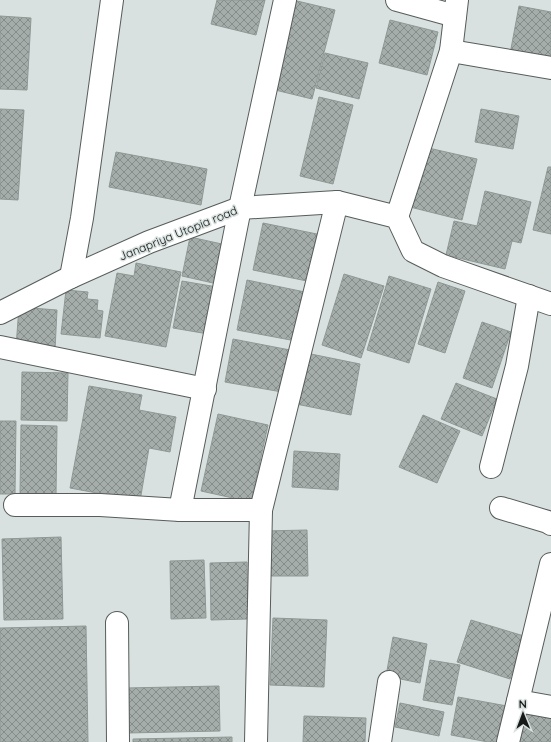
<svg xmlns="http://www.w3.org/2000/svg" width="551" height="742" font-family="Quicksand,sans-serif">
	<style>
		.building { fill: url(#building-cross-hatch); stroke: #8f9895 }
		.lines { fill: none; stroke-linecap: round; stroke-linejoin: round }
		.minor-casing { stroke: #565d5b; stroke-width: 24 }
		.minor { stroke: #fff; stroke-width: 22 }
		.labels { text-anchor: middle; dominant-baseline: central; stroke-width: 3; stroke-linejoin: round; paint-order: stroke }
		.street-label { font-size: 12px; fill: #171a19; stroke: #d8e1df }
	</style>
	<defs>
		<pattern id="building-cross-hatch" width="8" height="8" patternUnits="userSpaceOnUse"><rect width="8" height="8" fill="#a5adab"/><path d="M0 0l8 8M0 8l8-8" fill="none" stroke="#858c8a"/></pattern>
	</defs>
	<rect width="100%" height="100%" fill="#d8e1df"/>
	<g class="building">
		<polygon points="217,0 265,0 256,35 211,24"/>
		<polygon points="293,0 335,10 312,99 271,89"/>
		<polygon points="519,6 551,12 551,62 510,54"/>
		<polygon points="0,16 31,18 27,90 0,89"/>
		<polygon points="390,20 438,32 427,75 379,63"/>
		<polygon points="325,53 368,63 359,99 316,88"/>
		<polygon points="319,97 353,105 333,184 300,176"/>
		<polygon points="0,109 24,110 18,200 0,199"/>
		<polygon points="481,109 519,116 513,149 475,142"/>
		<polygon points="424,147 477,159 462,220 410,207"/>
		<polygon points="116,152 207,169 201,205 109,187"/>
		<polygon points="548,167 551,167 551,234 533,230"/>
		<polygon points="485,191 531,202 521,243 512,241 505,269 446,255 454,221 477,226"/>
		<polygon points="263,223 317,234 307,281 253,270"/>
		<polygon points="190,237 231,246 222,285 182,276"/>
		<polygon points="136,263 181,272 166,347 105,336 117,273 134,276"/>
		<polygon points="344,274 384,286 361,358 322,345"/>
		<polygon points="389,276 431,289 409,363 367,350"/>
		<polygon points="247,280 305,292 296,341 237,330"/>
		<polygon points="182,281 223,288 214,335 173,328"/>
		<polygon points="438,282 465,291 445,353 418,344"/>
		<polygon points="66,290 88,292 87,299 98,300 97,310 103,311 100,338 61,334"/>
		<polygon points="19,307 57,310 55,350 16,347"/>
		<polygon points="482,322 511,332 492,388 463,378"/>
		<polygon points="233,339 290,350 282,392 225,382"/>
		<polygon points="306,353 360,364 351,415 296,404"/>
		<polygon points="22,372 68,373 67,421 21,420"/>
		<polygon points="456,383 497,399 482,436 441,419"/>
		<polygon points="89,386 142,395 139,410 176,417 170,452 149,448 140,501 70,488"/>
		<polygon points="218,414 268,425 251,502 201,491"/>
		<polygon points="423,415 460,431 437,483 399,467"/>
		<polygon points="0,421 16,421 15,494 0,494"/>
		<polygon points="21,425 57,426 56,496 20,495"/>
		<polygon points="294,451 340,454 338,490 292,487"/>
		<polygon points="307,530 308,576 265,576 264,531"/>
		<polygon points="61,537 63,619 4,620 2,539"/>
		<polygon points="204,560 206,618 171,619 170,561"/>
		<polygon points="247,562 248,619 211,620 210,563"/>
		<polygon points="273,618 327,620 324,687 270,685"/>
		<polygon points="471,620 524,636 510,679 457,662"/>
		<polygon points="86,626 88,742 0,742 0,628"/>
		<polygon points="393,637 427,644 420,683 386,676"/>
		<polygon points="430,660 460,665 452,705 423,700"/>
		<polygon points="219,686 220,731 127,733 126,688"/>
		<polygon points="458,697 507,706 500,742 488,742 451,735"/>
		<polygon points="400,703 444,712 439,736 395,727"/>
		<polygon points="522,706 551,710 551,742 517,742"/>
		<polygon points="304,716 366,718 365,742 303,742"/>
		<polygon points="232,737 232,742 133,742 133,739"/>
	</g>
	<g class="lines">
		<g class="minor-casing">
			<g id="minor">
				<polyline points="397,0 455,16"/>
				<polyline points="451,51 551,68"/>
				<polyline points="397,217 451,51 457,0"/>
				<polyline points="71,277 82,218 112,0"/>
				<polyline points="0,313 71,277 149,242 240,208 337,202 397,217 413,251 443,266 551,304"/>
				<polyline points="0,347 205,389"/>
				<polyline points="491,467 517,366 529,296"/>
				<polyline points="15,505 100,505 180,510 261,510"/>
				<polyline points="501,508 548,522 551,524"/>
				<polyline points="180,510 240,208 285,0"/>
				<polyline points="117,623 118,742"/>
				<polyline points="518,701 551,707"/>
				<polyline points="256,742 261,510 337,202"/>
				<polyline points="380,742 389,682"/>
				<polyline points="508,742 551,564"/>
			</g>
		</g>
		<use href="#minor" class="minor"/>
	</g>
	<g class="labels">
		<g class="street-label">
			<text transform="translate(178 233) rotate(-22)">Janapriya Utopia road</text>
		</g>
	</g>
	<g transform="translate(523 714) rotate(359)" stroke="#d8e1df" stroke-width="3" paint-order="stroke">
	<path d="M0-3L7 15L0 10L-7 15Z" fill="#171a19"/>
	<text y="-6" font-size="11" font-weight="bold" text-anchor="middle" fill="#171a19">N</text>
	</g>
</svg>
